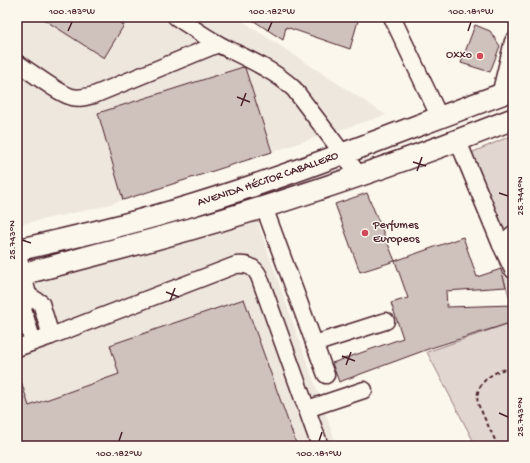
<svg xmlns="http://www.w3.org/2000/svg" width="530" height="463" font-family="'Gochi Hand',sans-serif">
	<style>
		.built { fill: #eee7de }
		.green { fill: #e2d7d0; stroke: #967b7e }
		.building { fill: #cfc2bc; stroke: #4a1f2b }
		.lines { fill: none; stroke-linecap: round; stroke-linejoin: round }
		.minor-casing { stroke: #4a1f2b; stroke-width: 19 }
		.major-casing { stroke: #4a1f2b; stroke-width: 24 }
		.path { stroke: #4a1f2b; stroke-width: 2; stroke-dasharray: 4 3; stroke-linecap: butt }
		.minor { stroke: #fbf7ec; stroke-width: 16 }
		.major { stroke: #fbf7ec; stroke-width: 21 }
		.ticks { fill: none; stroke: #4a1f2b; stroke-width: 1.5 }
		.poi-dot { fill: #d1495b; stroke: #fbf7ec; stroke-width: 1.5 }
		.labels { text-anchor: middle; dominant-baseline: central; stroke-width: 3; stroke-linejoin: round; paint-order: stroke }
		.poi-label { font-size: 12px; fill: #4a1f2b; stroke: #fbf7ec; text-anchor: end }
		.street-label { font-size: 12px; fill: #4a1f2b; stroke: #fbf7ec }
		.neatline { fill: none; stroke: #4a1f2b; stroke-width: 1.5 }
		.ticks-label { font-size: 10px; text-anchor: middle; fill: #4a1f2b }
	</style>
	<rect width="100%" height="100%" fill="#fbf7ec"/>
	<filter id="ink" filterUnits="userSpaceOnUse"><feTurbulence type="fractalNoise" baseFrequency=".025" numOctaves="2"/><feDisplacementMap in="SourceGraphic" scale="8" xChannelSelector="R" yChannelSelector="G"/><feConvolveMatrix kernelMatrix="1 2 1 2 8 2 1 2 1" color-interpolation-filters="sRGB"/></filter>
	<g filter="url(#ink)">
		<g class="built">
			<polygon points="17,17 236,17 386,115 101,207 17,225"/>
			<polygon points="254,213 337,446 17,446 17,272"/>
		</g>
		<g class="green">
			<polygon points="513,135 513,309 466,155"/>
			<polygon points="513,322 513,446 476,446 427,352"/>
		</g>
		<g class="building">
			<polygon points="40,17 111,17 124,25 104,58"/>
			<polygon points="248,17 359,17 350,49 286,27 283,40"/>
			<polygon points="475,25 490,31 500,46 490,72 461,63"/>
			<polygon points="243,67 245,68 272,152 123,200 98,113"/>
			<polygon points="367,193 395,261 360,272 335,204"/>
			<polygon points="463,237 477,277 501,269 506,287 446,291 447,307 513,305 513,322 431,348 339,382 332,363 403,338 391,303 408,298 395,261"/>
			<polygon points="244,299 297,446 17,446 17,375 19,375 29,406 119,374 110,345"/>
		</g>
		<g class="lines">
			<g class="minor-casing">
				<g id="minor">
					<path d="M176 17C190 26 205 37 220 45 245 58 273 69 294 89L359 175"/>
					<polyline points="392,17 440,118"/>
					<path d="M17 63C30 71 59 94 72 97 80 99 86 97 94 95L218 44"/>
					<polyline points="500,95 513,41"/>
					<polyline points="458,141 501,245 513,270"/>
					<polyline points="264,207 326,375"/>
					<polyline points="501,245 513,234"/>
					<polyline points="17,250 28,295 23,309 33,342"/>
					<polyline points="28,295 41,303 51,336"/>
					<polyline points="314,344 386,321"/>
					<path d="M17 348 51 336 236 265C247 264 254 266 259 276L320 446"/>
					<polyline points="307,409 364,390"/>
				</g>
			</g>
			<g class="major-casing">
				<g id="major">
					<path id="s1" d="M17 250C76 237 135 223 193 205 302 172 406 129 513 90"/>
					<path d="M17 275C49 268 82 258 114 250 249 215 383 170 513 119"/>
				</g>
			</g>
			<path class="path" d="M498 446C493 436 488 425 483 415 482 411 479 407 478 404 473 383 495 369 513 368"/>
			<use href="#minor" class="minor"/>
			<use href="#major" class="major"/>
		</g>
	</g>
	<path class="ticks" d="M68 31 72 22M268 31 272 22M468 31 471 22M237 97 250 102M241 106 246 93M413 162 426 166M417 171 422 157M499 193 508 196M22 240 31 243M166 292 179 297M170 301 175 288M342 356 355 361M346 365 351 352M499 413 508 417M119 441 122 432M319 441 322 432"/>
	<g class="poi-dot">
		<circle cx="480" cy="56" r="4"/>
		<circle cx="365" cy="233" r="4"/>
	</g>
	<g class="labels">
		<g class="poi-label">
			<text x="472" y="56">Oxxo</text>
			<text x="373" y="226" text-anchor="start">Perfumes<tspan x="373" dy="14">Europeos</tspan></text>
		</g>
		<g class="street-label">
			<text stroke="none"><textPath href="#s1" startOffset="261">AVENIDA HÉCTOR CABALLERO</textPath></text>
		</g>
	</g>
	<rect width="530" height="463" fill="none" stroke="#fbf7ec" stroke-width="44"/>
	<rect x="22" y="22" width="486" height="419" class="neatline"/>
	<g class="ticks-label">
		<text x="72" y="14">100.183°W</text>
		<text x="272" y="14">100.182°W</text>
		<text x="471" y="14">100.181°W</text>
		<text transform="translate(519 196) rotate(-90)" y="4">25.744°N</text>
		<text transform="translate(11 240) rotate(-90)" y="4">25.743°N</text>
		<text transform="translate(519 417) rotate(-90)" y="4">25.743°N</text>
		<text x="119" y="456">100.182°W</text>
		<text x="319" y="456">100.181°W</text>
	</g>
</svg>
